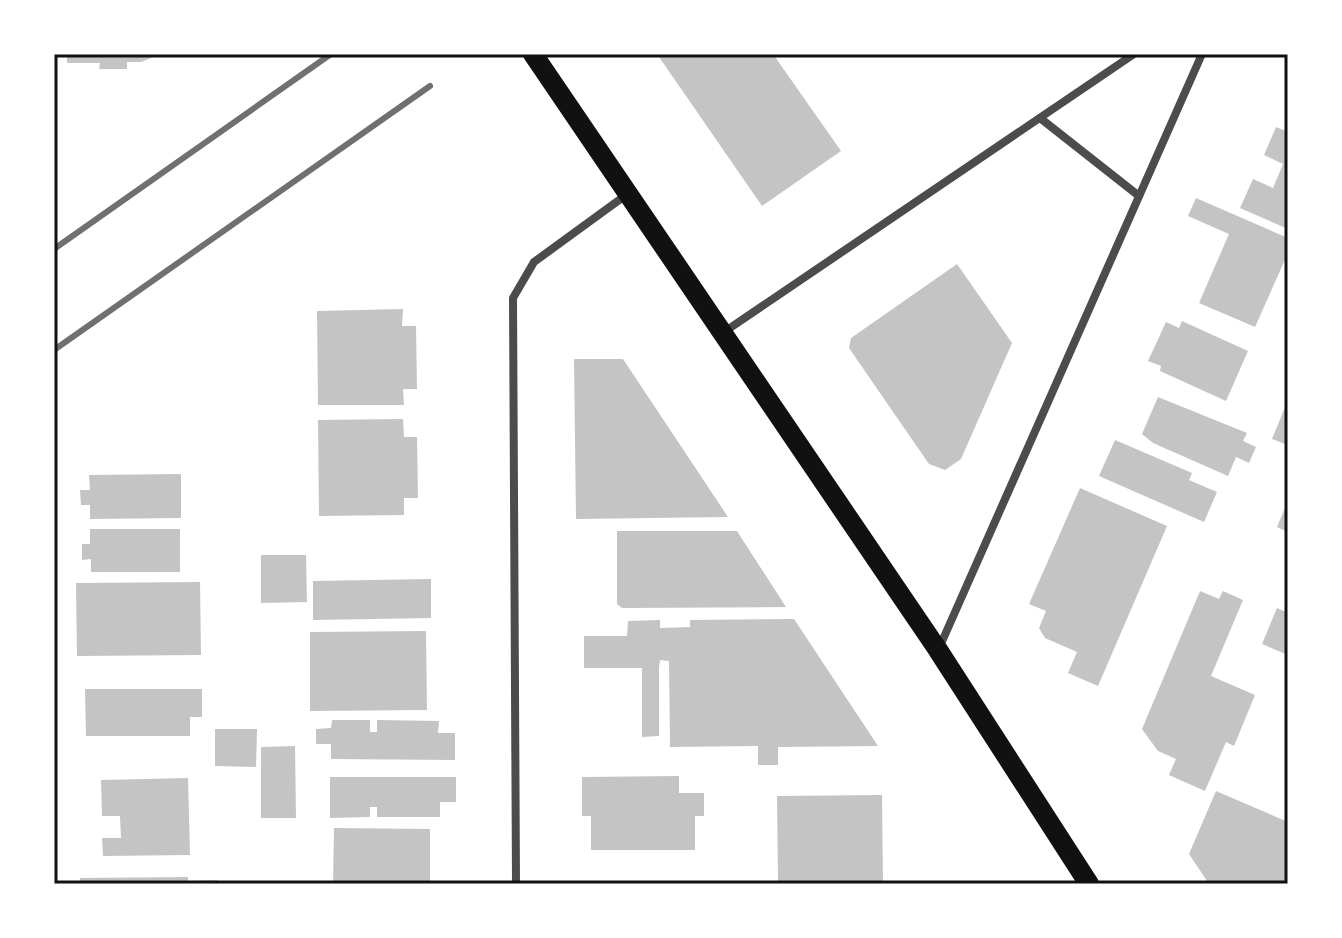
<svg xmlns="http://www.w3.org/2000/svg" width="1342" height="938" font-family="'Times New Roman',serif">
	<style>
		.building { fill: #c4c4c4 }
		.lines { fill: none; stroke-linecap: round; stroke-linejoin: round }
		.minor { stroke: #4c4c4c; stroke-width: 8 }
		.primary { stroke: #111; stroke-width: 20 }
		.rail { stroke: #707070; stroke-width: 6 }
		.neatline { fill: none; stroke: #111; stroke-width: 3 }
	</style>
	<rect width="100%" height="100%" fill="#fff"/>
	<g class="building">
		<polygon points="67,54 161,54 141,62 127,62 127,69 99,69 100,63 67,63"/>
		<polygon points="657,54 773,54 841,151 762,206"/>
		<polygon points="1276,127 1288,132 1288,229 1240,208 1253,179 1273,188 1283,164 1264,155"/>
		<polygon points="1196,198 1288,238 1288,253 1255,327 1199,303 1229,234 1188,216"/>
		<polygon points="957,264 1012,343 961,459 945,470 929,464 849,348 851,338"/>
		<polygon points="403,309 402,326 416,326 417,389 403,389 404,405 318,405 317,311"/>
		<polygon points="1182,321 1248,351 1226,401 1160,371 1161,366 1148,361 1166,322 1179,328"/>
		<polygon points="574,359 623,359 728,517 576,519"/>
		<polygon points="1158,397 1247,433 1243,441 1256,447 1249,463 1236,457 1228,476 1153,443 1142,434"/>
		<polygon points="1288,400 1288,445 1272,439"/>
		<polygon points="403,419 404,437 417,437 418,498 404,498 404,515 319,516 318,420"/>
		<polygon points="1115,440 1192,473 1189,480 1217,492 1204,522 1099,476"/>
		<polygon points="181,474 181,518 90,519 90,505 81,505 80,490 90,490 89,475"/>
		<polygon points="1080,488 1167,526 1098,686 1068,673 1077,652 1045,638 1039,628 1046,611 1029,604"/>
		<polygon points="1288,501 1288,532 1277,527"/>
		<polygon points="90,529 180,529 180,572 91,572 91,559 82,560 82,544 90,544"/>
		<polygon points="617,531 737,531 786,607 622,608 617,604"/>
		<polygon points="261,555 306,555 307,602 261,603"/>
		<polygon points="431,579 431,618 313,620 313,581"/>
		<polygon points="200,582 201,655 77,656 76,583"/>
		<polygon points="1200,591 1219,599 1223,591 1243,600 1211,676 1255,695 1234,746 1226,742 1205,791 1169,775 1176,759 1158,751 1142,729"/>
		<polygon points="1277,608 1288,613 1288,655 1262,644"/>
		<polygon points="794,619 878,746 778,747 778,765 758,765 758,746 670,747 669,661 660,660 659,668 659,736 642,737 642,668 584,668 584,636 627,636 628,621 660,620 660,628 690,627 690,620"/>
		<polygon points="426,631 427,710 310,711 310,632"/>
		<polygon points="85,689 202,689 202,717 190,717 190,736 86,736"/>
		<polygon points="332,720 370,720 370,732 377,732 377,720 439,721 438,733 455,733 455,760 331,759 331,744 316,744 316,729 331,728"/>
		<polygon points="215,729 257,729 256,767 215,766"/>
		<polygon points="295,746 296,818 261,818 261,747"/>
		<polygon points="679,776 679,793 704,793 704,816 695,816 695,850 591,850 591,816 582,816 582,777"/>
		<polygon points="330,777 456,777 456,802 440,802 440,817 377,817 377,807 370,807 370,817 330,818"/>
		<polygon points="188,778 190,855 103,856 102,838 121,838 120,816 102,816 101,780"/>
		<polygon points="1216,791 1288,822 1288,884 1209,884 1189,854"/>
		<polygon points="882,795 883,884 778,884 777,796"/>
		<polygon points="334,828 430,829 430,884 333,884"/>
		<polygon points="188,877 188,881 217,880 217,884 80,884 80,878"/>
	</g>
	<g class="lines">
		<g class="minor">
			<polyline points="1040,118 1139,196"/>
			<polyline points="724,332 1134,54"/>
			<polyline points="940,646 1202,54"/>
			<polyline points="516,884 513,298 534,262 626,195"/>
		</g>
		<polyline class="primary" points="533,54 938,650 1089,884"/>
		<g class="rail">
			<polyline points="54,249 331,54"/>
			<polyline points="54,350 430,86"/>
		</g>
	</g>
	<rect width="1342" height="938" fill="none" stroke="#ffffff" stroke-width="112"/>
	<rect x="56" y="56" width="1230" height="826" class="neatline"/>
</svg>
